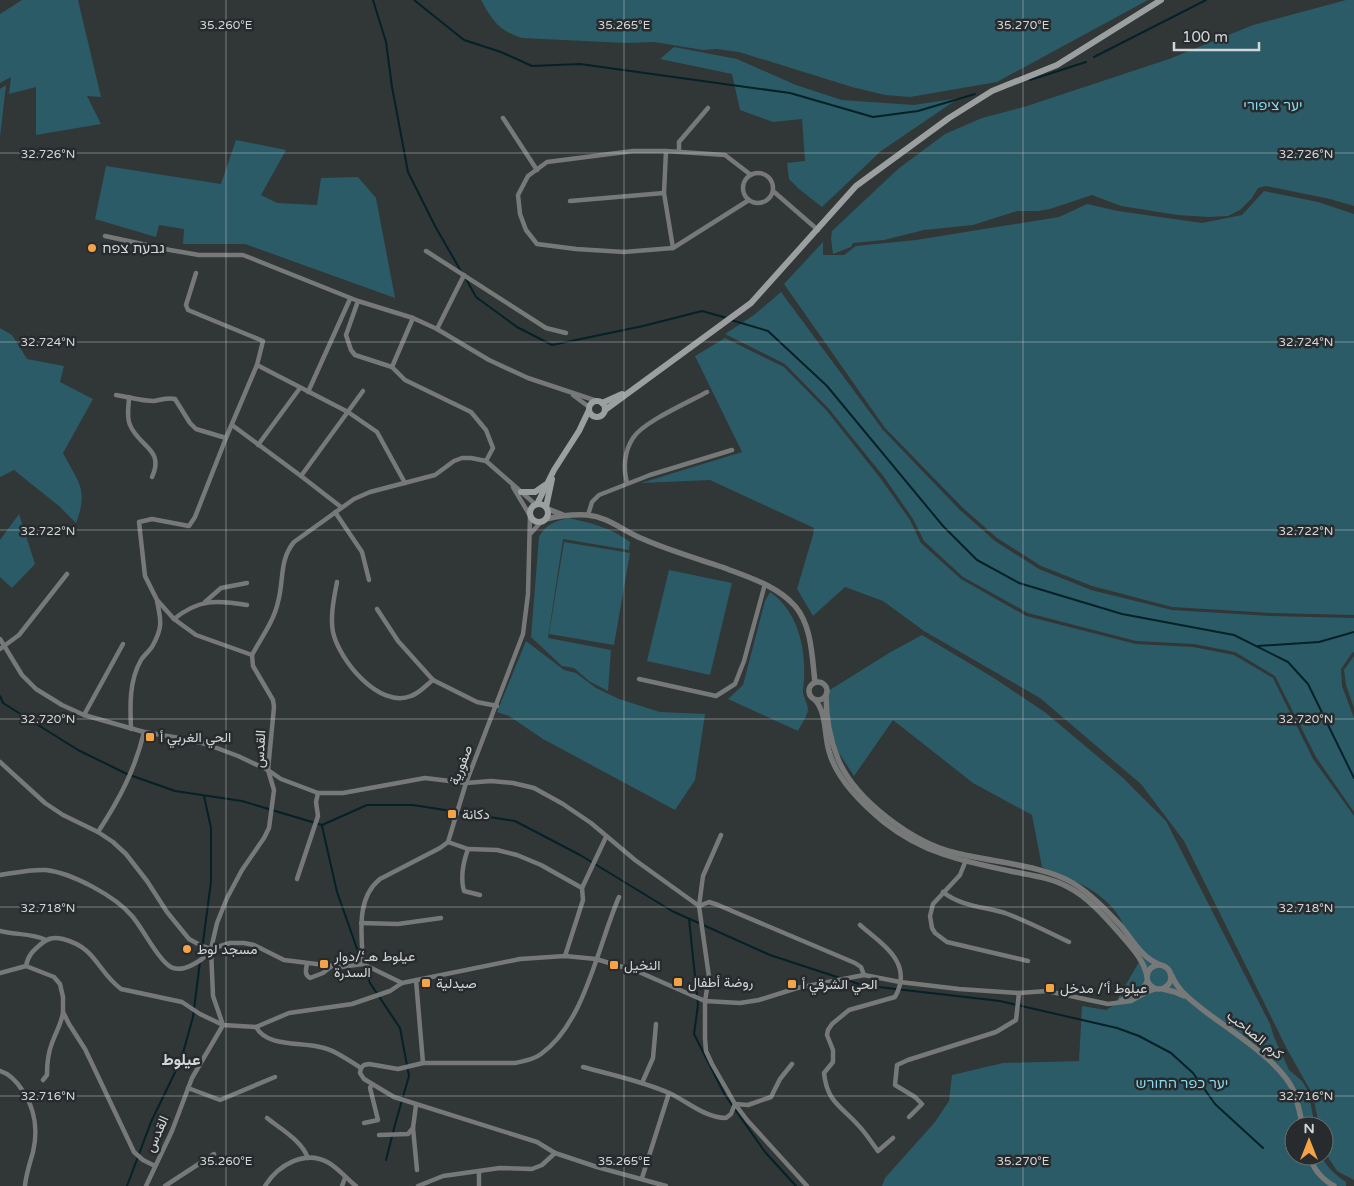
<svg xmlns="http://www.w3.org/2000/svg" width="1354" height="1186" font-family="'Varela Round',Vazirmatn,Heebo,sans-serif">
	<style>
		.green { fill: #2b5b67 }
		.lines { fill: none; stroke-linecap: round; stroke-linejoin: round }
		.stream { stroke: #052128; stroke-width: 2 }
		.minor { stroke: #777979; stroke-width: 4.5 }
		.tertiary { stroke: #777979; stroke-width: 5.5 }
		.secondary { stroke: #9b9fa0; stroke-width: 6 }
		.ticks { fill: none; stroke: #d3d6d6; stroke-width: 1; stroke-opacity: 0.45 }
		.poi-dot { fill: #f5a345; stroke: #282b2d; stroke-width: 2 }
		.labels { text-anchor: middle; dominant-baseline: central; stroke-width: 5; stroke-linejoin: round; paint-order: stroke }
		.park-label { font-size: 14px; fill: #84dbf2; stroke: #282b2d }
		.poi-label { font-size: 14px; fill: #d3d6d6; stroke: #282b2d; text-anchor: start }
		.street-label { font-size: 14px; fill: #d3d6d6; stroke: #282b2d }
		.quarter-label { font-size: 16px; font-weight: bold; fill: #d3d6d6; stroke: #282b2d }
		.ticks-label { font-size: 12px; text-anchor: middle; fill: #d3d6d6; stroke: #282b2d; stroke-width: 5; stroke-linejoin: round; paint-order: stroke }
	</style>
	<rect width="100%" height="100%" fill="#313637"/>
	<g class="green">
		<polygon points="22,0 78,0 101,97 87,96 101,124 36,135 36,87 9,94 11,77 0,83 0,14"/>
		<path d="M481 0H1148L997 82 910 97 885 95 852 87 739 52 717 49 703 50 654 42 626 43 522 38C499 31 492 20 481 0Z"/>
		<polygon points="1346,0 1354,0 1354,206 1330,199 1266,186 1258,188 1252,198 1240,210 1228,216 1209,217 1177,215 1121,206 1092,195 1050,209 1038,211 1017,211 973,225 924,230 884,240 853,243 851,247 833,254 831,238 832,231 898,169 945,134 982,118 1024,107 1169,59 1253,25"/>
		<polygon points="674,47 737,59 796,85 842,100 914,105 959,98 881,151 822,207 799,189 789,179 787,163 805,161 802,119 773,122 740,110 732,74 660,59"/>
		<polygon points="6,85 0,137 0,89"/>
		<polygon points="236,140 286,150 261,195 277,203 317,205 321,178 358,177 376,198 395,298 245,244 183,244 184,229 159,225 156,237 95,219 106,166 221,184"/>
		<polygon points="1264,191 1318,202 1354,214 1354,615 1271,613 1172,607 1092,586 1041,566 997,538 963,508 885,428 784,284 823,242 823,255 844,255 856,246 916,240 1059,217 1087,204 1118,211 1202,223 1242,215"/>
		<polygon points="781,292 883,430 960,510 995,541 1039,569 1091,590 1172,610 1271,616 1354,618 1354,652 1352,653 1341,669 1342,686 1354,718 1354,812 1316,757 1275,676 1235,652 1194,644 1136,641 1028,613 963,577 924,541 913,519 884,477 829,409 785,364 725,334 754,315"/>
		<path d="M0 328 12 335 27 359 64 366 60 382 93 399 63 453C78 482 89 489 76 523L59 506 14 470 0 477Z"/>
		<polygon points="725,338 784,367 827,411 881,479 910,520 921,543 961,579 1026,616 1136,644 1193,647 1234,655 1273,678 1313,759 1354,816 1354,1180 1337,1171 1324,1151 1324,1126 1319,1126 1313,1095 1288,1051 1184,841 1141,784 1040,698 924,631 883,601 845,587 813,616 797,589 813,535 814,528 710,480 641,483 742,452 695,356"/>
		<polygon points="19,514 35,564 12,588 0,577 0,540"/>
		<path d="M569 518C591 523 612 528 630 542L629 550 563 539 548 638 611 650 608 691 589 681 574 668 562 666 531 637 539 537C546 524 555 521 569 518Z"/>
		<polygon points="564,542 630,553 614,645 549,634"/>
		<polygon points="669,570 732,583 710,675 647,661"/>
		<path d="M770 592C797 610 806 647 804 679 804 683 803 687 803 691 803 697 808 704 808 710 807 716 801 725 798 731L728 699 743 685 765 601Z"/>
		<path d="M922 635 994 678 1046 713 1122 777 1166 821 1270 1024 1274 1037 1289 1070 1302 1081 1308 1091 1315 1126H1294V1156H1321C1327 1167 1335 1175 1346 1182V1186H882L885 1178 935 1122 949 1101 952 1075 1003 1063 1079 1061 1082 1006 1106 1010 1114 1005 1139 962C1133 947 1127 932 1120 918 1103 890 1071 879 1042 867L1032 815 973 783 893 720 854 776 839 753 833 736 825 693 889 653Z"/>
		<polygon points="526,641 564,670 576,673 596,688 619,699 660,712 705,714 695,780 675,810 543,739 509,716 497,712"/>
		<polygon points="1354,656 1354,708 1346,685 1344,670"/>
	</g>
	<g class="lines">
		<g class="stream">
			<polyline points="373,0 386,42 392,87 408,172 435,226 462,273"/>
			<polyline points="414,0 464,40 501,52 532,66 580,64 790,93 873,117 918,111 975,94"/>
			<polyline points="1094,57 1206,0"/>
			<polyline points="1030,80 1086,62"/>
			<polyline points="465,277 476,297 517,327 552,345 643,326 702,311 727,318"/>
			<polyline points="731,320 768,331 827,386 943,526 977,560 1019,583 1122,614 1234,635 1288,662 1308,684 1354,778"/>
			<polyline points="1258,646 1319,642 1354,632"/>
			<polyline points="0,696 3,703 78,750 127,774 175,791 242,801 322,825 367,805 413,805 515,821 580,855 672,911 770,955 840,978"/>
			<polyline points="322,826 337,892 361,960"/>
			<polyline points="689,919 698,1005 694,1034 725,1095 765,1152 796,1186"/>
			<polyline points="201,957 211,882 211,828 204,796"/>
			<polyline points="363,965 370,983 400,1028 409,1076 396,1121 386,1160"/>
			<polyline points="847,980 861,985 1000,1001 1117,1028 1139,1036 1171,1053 1193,1073 1215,1104 1263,1148"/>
			<polyline points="127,1186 151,1122 181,1060 193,1017 200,962"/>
		</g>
		<g class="minor">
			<polyline points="503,118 537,170"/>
			<polyline points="666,151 664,193 673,248 624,252 576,249 537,244 526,230 520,214 518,195 528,176 547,162 633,151 666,151 725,155 751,175"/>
			<polyline points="679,152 679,142 708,108"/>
			<circle cx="758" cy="188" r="15"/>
			<polyline points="773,191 818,230"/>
			<polyline points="570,201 664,193"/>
			<polyline points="105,236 170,250 199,255 243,255 358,301 346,335 351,350 355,355 392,367 405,380 471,412 486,430 493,448 486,461"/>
			<polyline points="673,248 749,200"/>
			<polyline points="426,251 546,328 566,333"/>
			<polyline points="196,273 186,305 188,310 263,341 257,365 348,412 377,432 405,483"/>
			<polyline points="358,301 413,318 437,329 489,360 528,378 597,401"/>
			<polyline points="437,329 464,275"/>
			<polyline points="392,367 413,318"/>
			<polyline points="308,392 350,299"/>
			<path d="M116 395C129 397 141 401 154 401 161 400 168 397 175 399L190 423 196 429 226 438"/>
			<polyline points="573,395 589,407"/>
			<path d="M129 397C129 406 126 416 130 425 139 447 165 449 152 477"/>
			<polyline points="232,425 301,476 341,507"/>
			<polyline points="258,445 300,388"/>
			<polyline points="301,476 363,391"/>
			<path d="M627 483C623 467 624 452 633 438 643 422 689 402 707 392"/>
			<polyline points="513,487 529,514"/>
			<polyline points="335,512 362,552 369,580"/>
			<polyline points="588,515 592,502 599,495 650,475 732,450"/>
			<polyline points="531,533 541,522"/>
			<path d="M337 582C334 598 330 616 333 632 339 660 379 709 411 696 420 693 426 685 433 680"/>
			<polyline points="205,602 221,588 247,583"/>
			<polyline points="377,609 398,641 433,680 477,702 497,706"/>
			<path d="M174 619C199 599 216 600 247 605"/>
			<polyline points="0,639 22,675 36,689 62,705 84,715 144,732 179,738 206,744 238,756 268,770 281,779 318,793 343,793 425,778 466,783 491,781 513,783 534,788 563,804 591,823 635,860 699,906 709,902 718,905 855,963 861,967 864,975"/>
			<polyline points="0,649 19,635 67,574"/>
			<polyline points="252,655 196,635 174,619 157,600 145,576 139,522 152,519 189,526 195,517 226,438 257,365"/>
			<polyline points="639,679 716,696 735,684 744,661 765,584"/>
			<polyline points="84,715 123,644"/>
			<path d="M131 729C130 706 129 681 141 660 144 655 150 651 153 645 163 627 161 620 157 601"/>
			<polyline points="0,762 45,803 63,815 98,832 113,842 126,854 147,881 167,912 189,939 200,945 211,949 230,943 244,943 254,945 284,960 341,967 363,964 402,983"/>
			<path d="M98 832C119 800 135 770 144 732"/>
			<polyline points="721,835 703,876 699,906 709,977 705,1001 705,1038 706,1051 712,1064 735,1104 747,1120 807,1186"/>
			<polyline points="448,842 468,849 497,850 517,855 541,865 582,888 583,900 565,956"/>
			<path d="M468 849C463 863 460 877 464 891L480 895"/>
			<polyline points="966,860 960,875 933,904 930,916 932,928 935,933 947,942 1028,961"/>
			<path d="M0 875C14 873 31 869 46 870 72 873 115 896 132 916 144 930 155 955 168 965 181 976 203 960 211 950"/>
			<polyline points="297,879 318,816 316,802 318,793"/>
			<polyline points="582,888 606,837"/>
			<path d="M943 892C960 906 985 907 1005 913 1027 921 1048 932 1069 942"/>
			<polyline points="361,923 398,924 441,918"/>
			<path d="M860 925C883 945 914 963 895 997L849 1010 832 1024 828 1030 827 1035 833 1050V1062L824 1073C827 1102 841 1106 858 1125 866 1133 871 1142 878 1151L893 1138"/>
			<path d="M0 931C15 935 32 933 46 940"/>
			<path d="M307 964C306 970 304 974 310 978L323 973 332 966"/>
			<path d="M363 964C362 936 355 899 380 879L440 848 448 842 466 783 523 634 528 594 530 516"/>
			<polyline points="0,973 26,966"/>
			<polyline points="416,980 423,1063"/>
			<path d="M1121 1000C1132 996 1142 991 1147 981"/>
			<path d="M256 1027C267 1047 299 1042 320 1047 335 1050 348 1060 361 1068L364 1065 369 1064 398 1069 423 1063H515C524 1061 533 1060 541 1054 585 1023 598 945 619 897"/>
			<path d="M583 1067C612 1075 642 1081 669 1093 687 1101 705 1118 726 1118L731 1114 735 1104 748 1105 771 1097 780 1079 792 1064"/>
			<polyline points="361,1068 360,1073 364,1079 394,1097 537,1142 555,1153 597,1167 666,1186"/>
			<path d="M0 1071C10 1074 17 1082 23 1091 35 1109 38 1131 33 1152 30 1163 26 1174 25 1186"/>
			<path d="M43 1080 47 1075C47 1064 48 1053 52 1043 56 1032 61 1024 63 1013"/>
			<polyline points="642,1083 653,1058 656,1024"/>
			<polyline points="188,1088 220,1100 275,1077"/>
			<polyline points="416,1105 413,1128 417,1170"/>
			<polyline points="909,1117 922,1104 915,1097 895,1085 897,1065 908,1060 996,1032 1016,1020 1019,993"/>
			<path d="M267 1118C282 1130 301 1140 308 1158"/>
			<polyline points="364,1123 378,1120 370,1088 372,1084"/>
			<polyline points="379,1135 408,1134 413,1128"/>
			<path d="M155 1166 143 1160 134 1152 85 1049 69 1024 63 1012V997L60 984 54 977 26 966C28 955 33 951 41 944 48 938 53 937 63 939 97 948 96 970 121 989L182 1002 200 1014 223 1025 256 1027 289 1013 352 1004 390 991 402 983 520 959 565 956 596 959 639 972 705 1001 740 1003 759 1000 797 988 864 975 900 982 959 989 1019 993 1047 991 1108 1004 1131 1001 1147 992 1156 989"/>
			<polyline points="479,1171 479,1186"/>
			<polyline points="642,1178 669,1093"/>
			<path d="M146 1186 172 1131 192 1078 223 1025 213 996 211 949 217 923 227 898 242 870 264 838 269 828 274 790 268 770 274 707 273 700 253 666 252 655C261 638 274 621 278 602 284 581 279 560 294 542L354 499 370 492 435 475 454 461 462 458H471L486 461 535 504"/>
			<polyline points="165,1186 214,1154"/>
			<path d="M265 1186C278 1165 305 1149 329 1163 339 1169 347 1179 356 1186"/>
			<polyline points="342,1186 345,1178"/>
			<polyline points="418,1186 443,1176 500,1168 532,1169 542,1165 555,1153"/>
		</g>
		<g class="tertiary">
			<polyline points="548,509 563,515"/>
			<path d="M546 519C559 516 573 514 587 515 609 517 623 531 643 539 668 550 695 558 722 567 748 577 776 585 795 606 812 626 812 657 815 682"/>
			<circle cx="818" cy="691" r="9"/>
			<path d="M826 696C826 716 830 739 838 759 855 800 913 843 956 853 991 862 1043 865 1073 883 1091 894 1107 911 1121 926 1133 940 1142 959 1161 965"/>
			<path d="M815 700C827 713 824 735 829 751 836 778 862 804 884 822 923 853 962 861 1010 871 1029 875 1050 877 1068 887 1088 897 1106 918 1121 935 1131 947 1144 960 1147 976"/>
			<circle cx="1159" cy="977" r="12"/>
			<path d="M1172 976C1178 991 1193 1002 1206 1012 1231 1031 1283 1063 1294 1092 1298 1103 1300 1115 1303 1126"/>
			<polyline points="1163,989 1175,992 1184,996"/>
			<path d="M1310 1156C1313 1169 1322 1179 1334 1186"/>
		</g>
		<g class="secondary">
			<circle cx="597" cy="409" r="8"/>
			<polyline points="602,403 622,394"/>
			<polyline points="605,410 751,303 856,186 949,118 992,91 1057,65 1161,0"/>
			<polyline points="521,492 535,492 545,485"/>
			<circle cx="539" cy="513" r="9"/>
			<polyline points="537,504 554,470 579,431 589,410"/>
			<polyline points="546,507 552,479"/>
		</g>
	</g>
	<path class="ticks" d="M226 0V1186M624 0V1186M1023 0V1186M0 153H1354M0 342H1354M0 530H1354M0 719H1354M0 907H1354M0 1096H1354"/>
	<g class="poi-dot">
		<circle cx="92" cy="248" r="5"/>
		<rect x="145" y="732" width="10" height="10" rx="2.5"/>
		<rect x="447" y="809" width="10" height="10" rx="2.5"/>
		<circle cx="187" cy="949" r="5"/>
		<rect x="319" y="959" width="10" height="10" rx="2.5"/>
		<rect x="609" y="960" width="10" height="10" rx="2.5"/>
		<rect x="673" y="977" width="10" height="10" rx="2.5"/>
		<rect x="421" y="978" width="10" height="10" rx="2.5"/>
		<rect x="787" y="979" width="10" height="10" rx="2.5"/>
		<rect x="1045" y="983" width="10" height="10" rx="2.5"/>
	</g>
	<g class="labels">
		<g class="park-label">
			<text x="1273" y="105">יער ציפורי</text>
			<text x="1182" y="1083">יער כפר החורש</text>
		</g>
		<g class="poi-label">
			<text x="102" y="248">גבעת צפח</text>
			<text x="160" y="737">الحي الغربي أ</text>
			<text x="462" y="814">دكانة</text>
			<text x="197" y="949">مسجد لوط</text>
			<text x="334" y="956">عيلوط هـ‘/دوار<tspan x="334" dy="16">السدرة</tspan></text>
			<text x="624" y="965">النخيل</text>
			<text x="688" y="982">روضة أطفال</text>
			<text x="436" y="983">صيدلية</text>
			<text x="802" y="984">الحي الشرقي أ</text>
			<text x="1060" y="988">عيلوط أ‘/ مدخل</text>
		</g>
		<g class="street-label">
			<text transform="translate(260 749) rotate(-87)">القدس</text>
			<text transform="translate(461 765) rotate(-69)">صفورية</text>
			<text transform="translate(1255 1035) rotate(39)">كرم الصاحب</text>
			<text transform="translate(157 1134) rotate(-66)">القدس</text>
		</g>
		<g class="quarter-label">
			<text x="181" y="1060">عيلوط</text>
		</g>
	</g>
	<g class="ticks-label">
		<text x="226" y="29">35.260°E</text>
		<text x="624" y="29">35.265°E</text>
		<text x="1023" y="29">35.270°E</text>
		<text x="48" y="158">32.726°N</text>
		<text x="1306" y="158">32.726°N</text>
		<text x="48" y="346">32.724°N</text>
		<text x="1306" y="346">32.724°N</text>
		<text x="48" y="535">32.722°N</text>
		<text x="1306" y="535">32.722°N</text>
		<text x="48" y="723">32.720°N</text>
		<text x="1306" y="723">32.720°N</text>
		<text x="48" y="912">32.718°N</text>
		<text x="1306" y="912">32.718°N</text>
		<text x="48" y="1100">32.716°N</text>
		<text x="1306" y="1100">32.716°N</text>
		<text x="226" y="1165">35.260°E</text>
		<text x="624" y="1165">35.265°E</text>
		<text x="1023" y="1165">35.270°E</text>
	</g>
	<g transform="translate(1309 1141)"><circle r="24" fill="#282b2d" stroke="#6c6f71"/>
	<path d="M0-4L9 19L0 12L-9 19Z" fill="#f5a345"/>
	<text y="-8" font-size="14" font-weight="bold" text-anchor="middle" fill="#d3d6d6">N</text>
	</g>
	<path d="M1174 42v8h85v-8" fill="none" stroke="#d3d6d6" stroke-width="2.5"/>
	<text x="1182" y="42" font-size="15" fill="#d3d6d6" stroke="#282b2d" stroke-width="4" paint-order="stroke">100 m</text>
</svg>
